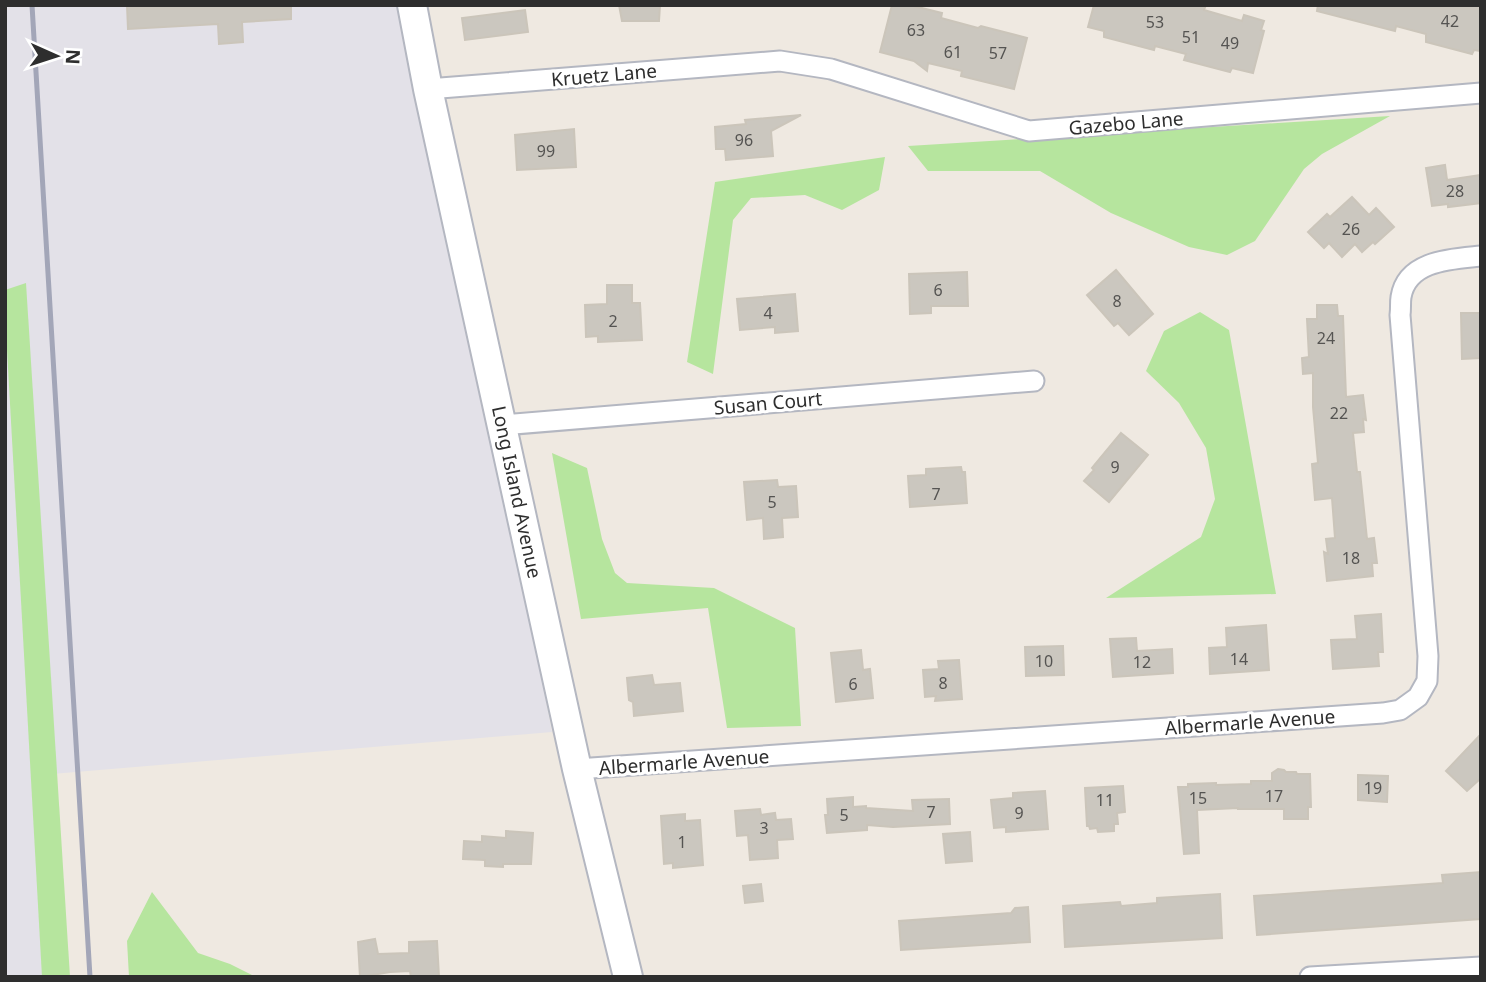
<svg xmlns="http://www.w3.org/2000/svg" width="1486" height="982" font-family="'Noto Sans',sans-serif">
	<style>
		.industrial { fill: #e3e1e8 }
		.green { fill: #b6e59e }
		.building { fill: #cbc7bf; stroke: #cbc5ba; stroke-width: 2 }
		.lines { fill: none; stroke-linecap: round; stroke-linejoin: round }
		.street-casing { stroke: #b4b7c1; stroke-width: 23 }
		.secondary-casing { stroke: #b4b7c1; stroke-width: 32 }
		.street { stroke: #fff; stroke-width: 19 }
		.secondary { stroke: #fff; stroke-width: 28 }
		.rail { stroke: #a3a6b8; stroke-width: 5 }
		.labels { text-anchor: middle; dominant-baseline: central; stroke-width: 6; stroke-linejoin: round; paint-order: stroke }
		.number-label { font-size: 16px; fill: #555452 }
		.street-label { font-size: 19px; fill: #2e2e2e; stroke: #fff }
	</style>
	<rect width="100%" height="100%" fill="#efe9e1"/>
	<polygon class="industrial" points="5,5 414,5 552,732 40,775 52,977 5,977"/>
	<g class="green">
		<polygon points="1390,116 1322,154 1304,169 1255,241 1227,255 1189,247 1111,213 1040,171 928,171 908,146"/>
		<polygon points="885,157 879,190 842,210 805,195 751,198 733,220 713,374 687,362 715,182"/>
		<polygon points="26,283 70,977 42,977 5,314 5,290"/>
		<polygon points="1200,312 1229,330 1276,594 1106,598 1201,537 1215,499 1206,448 1179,403 1146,371 1164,331"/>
		<polygon points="552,453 587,468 602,539 615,573 627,583 714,588 795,628 801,726 727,728 708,608 581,619"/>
		<polygon points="152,892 198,953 230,964 256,977 129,977 127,941"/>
	</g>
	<g class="building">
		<polygon points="127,5 291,5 291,19 242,22 243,42 219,44 218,24 128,29"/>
		<polygon points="619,5 660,5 659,21 622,21"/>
		<polygon points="892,5 910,5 942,13 941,18 978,28 981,26 1027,38 1014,89 961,76 962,71 928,63 927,71 914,61 880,52"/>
		<polygon points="1094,5 1206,5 1204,10 1242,21 1244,15 1264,21 1261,30 1264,31 1253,73 1232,68 1230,72 1184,60 1186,54 1155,46 1154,50 1104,37 1104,31 1088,27"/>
		<polygon points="1318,5 1481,5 1481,51 1474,50 1472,54 1426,42 1426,34 1396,26 1395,31 1317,11"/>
		<polygon points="525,10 528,32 465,40 462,18"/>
		<polygon points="801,115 771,131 773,156 726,160 725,149 716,149 715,127 746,124 745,120"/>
		<polygon points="574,129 576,167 517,170 515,135"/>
		<polygon points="1445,165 1447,180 1481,175 1481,203 1448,207 1448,204 1432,206 1426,168"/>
		<polygon points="1352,197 1369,215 1376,208 1394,227 1375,244 1373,242 1362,252 1355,244 1342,257 1329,243 1324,248 1308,232 1327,214 1330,217"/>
		<polygon points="1116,270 1153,314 1129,335 1118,323 1114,326 1087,295"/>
		<polygon points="967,272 968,306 931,306 931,313 910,314 909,274"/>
		<polygon points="607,285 632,285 632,303 640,303 642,340 598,342 598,336 586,337 585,305 607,304"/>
		<polygon points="795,294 798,331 775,333 775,327 740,330 737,299"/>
		<polygon points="1317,305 1337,305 1338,316 1343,316 1346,397 1363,395 1366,420 1363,419 1364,432 1353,433 1357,472 1360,472 1367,539 1374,538 1377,563 1372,563 1373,576 1327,581 1324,552 1328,554 1326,539 1335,538 1332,498 1315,500 1312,464 1318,463 1313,407 1313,373 1303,374 1302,358 1309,357 1307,319 1317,319"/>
		<polygon points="1461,313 1481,313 1481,358 1462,359"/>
		<polygon points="1121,433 1148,455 1109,502 1084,481 1094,470 1092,468"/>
		<polygon points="961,467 962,472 965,472 967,503 910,507 908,476 926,475 926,469"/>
		<polygon points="777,480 778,487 796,486 798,517 782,518 783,537 764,539 763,518 747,520 744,482"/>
		<polygon points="1381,614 1383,652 1378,652 1379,666 1333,669 1331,640 1357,639 1355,616"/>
		<polygon points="1266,625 1269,670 1210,674 1209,648 1227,647 1226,628"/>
		<polygon points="1136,638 1137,651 1172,649 1173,673 1113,677 1110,639"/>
		<polygon points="1063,646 1064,675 1026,676 1025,647"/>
		<polygon points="861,650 863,670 870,669 873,698 836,702 831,653"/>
		<polygon points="959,660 962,699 935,701 936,696 925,697 923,670 939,669 938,661"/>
		<polygon points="652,675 654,685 680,683 683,711 634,716 633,702 629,700 627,678"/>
		<polygon points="1481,734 1481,778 1467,791 1446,771"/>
		<polygon points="1278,769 1284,770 1286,772 1296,772 1297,774 1310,774 1311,807 1308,807 1308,819 1284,819 1284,809 1238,809 1238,808 1197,810 1199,853 1184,854 1178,787 1188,787 1188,784 1216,783 1216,785 1251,784 1251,781 1272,781 1272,773"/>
		<polygon points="1358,775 1388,776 1387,802 1358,800"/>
		<polygon points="1123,786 1125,812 1117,813 1118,824 1114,824 1114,831 1098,832 1097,828 1090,829 1089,826 1087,826 1085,788"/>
		<polygon points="1045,791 1048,829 1006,832 1006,827 994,828 991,800 1013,798 1013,793"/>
		<polygon points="853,797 853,807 866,806 866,808 913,811 912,800 949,799 950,824 893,827 867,825 867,830 827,833 825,815 828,815 827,799"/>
		<polygon points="760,809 761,815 775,813 776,820 791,819 793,839 777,840 778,858 750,860 748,835 737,836 735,811"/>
		<polygon points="685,814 685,821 700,820 703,865 673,868 673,863 664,864 661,816"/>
		<polygon points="506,831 533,833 531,864 503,864 503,867 485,866 485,860 463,859 464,841 482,842 482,836 506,838"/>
		<polygon points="970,832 972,861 946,863 943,834"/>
		<polygon points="1481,872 1481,919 1257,935 1254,896 1443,883 1442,875"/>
		<polygon points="761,884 763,901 745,903 743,886"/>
		<polygon points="1220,894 1222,938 1065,947 1063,906 1120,902 1121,906 1157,903 1157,898"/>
		<polygon points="1028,907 1030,942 901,950 899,921 1011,913 1015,908"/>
		<polygon points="375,939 378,954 409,953 409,942 437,941 439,977 411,977 410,971 390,972 360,977 358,942"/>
	</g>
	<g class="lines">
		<g class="street-casing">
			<g id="street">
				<polyline points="428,89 780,61 831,69 1029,131 1481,93"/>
				<polyline points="503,425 1034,381"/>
				<path d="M577 769 1383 713 1400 710 1418 697 1427 681 1428 656 1400 315C1401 309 1400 303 1401 297 1407 260 1452 259 1481 256"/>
				<polyline points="1310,977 1481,967"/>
			</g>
		</g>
		<g class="secondary-casing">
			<polyline id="secondary" points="412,5 428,89 577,769 628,977"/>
		</g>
		<use href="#street" class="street"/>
		<use href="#secondary" class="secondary"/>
		<polyline class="rail" points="32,5 90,977"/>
	</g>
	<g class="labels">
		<g class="number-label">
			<text x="1450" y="21">42</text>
			<text x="1155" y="22">53</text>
			<text x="916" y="30">63</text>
			<text x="1191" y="37">51</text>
			<text x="1230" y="43">49</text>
			<text x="953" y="52">61</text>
			<text x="998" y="53">57</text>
			<text x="744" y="140">96</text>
			<text x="546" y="151">99</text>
			<text x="1455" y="191">28</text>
			<text x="1351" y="229">26</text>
			<text x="938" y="290">6</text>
			<text x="1117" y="301">8</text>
			<text x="768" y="313">4</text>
			<text x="613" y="321">2</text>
			<text x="1326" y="338">24</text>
			<text x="1339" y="413">22</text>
			<text x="1115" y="467">9</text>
			<text x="936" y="494">7</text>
			<text x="772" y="502">5</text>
			<text x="1351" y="558">18</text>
			<text x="1239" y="659">14</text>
			<text x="1044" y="661">10</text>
			<text x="1142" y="662">12</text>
			<text x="943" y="683">8</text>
			<text x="853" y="684">6</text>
			<text x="1373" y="788">19</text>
			<text x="1274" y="796">17</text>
			<text x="1198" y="798">15</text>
			<text x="1105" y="800">11</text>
			<text x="931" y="812">7</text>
			<text x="1019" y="813">9</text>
			<text x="844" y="815">5</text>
			<text x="764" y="828">3</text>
			<text x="682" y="842">1</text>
		</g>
		<g class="street-label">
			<text transform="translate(604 75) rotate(-5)">Kruetz Lane</text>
			<text transform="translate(1126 123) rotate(-5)">Gazebo Lane</text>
			<text transform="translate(768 403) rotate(-5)">Susan Court</text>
			<text transform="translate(517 492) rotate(78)">Long Island Avenue</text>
			<text transform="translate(1250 722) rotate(-4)">Albermarle Avenue</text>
			<text transform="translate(684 762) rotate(-4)">Albermarle Avenue</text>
		</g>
	</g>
	<rect width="1486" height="982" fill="none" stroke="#2e2e2e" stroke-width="14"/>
	<g transform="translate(56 56) rotate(93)" stroke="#ffffff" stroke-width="5" paint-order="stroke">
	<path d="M0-5L12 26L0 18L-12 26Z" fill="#2e2e2e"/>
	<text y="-10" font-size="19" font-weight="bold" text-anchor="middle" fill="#2e2e2e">N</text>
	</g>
</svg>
